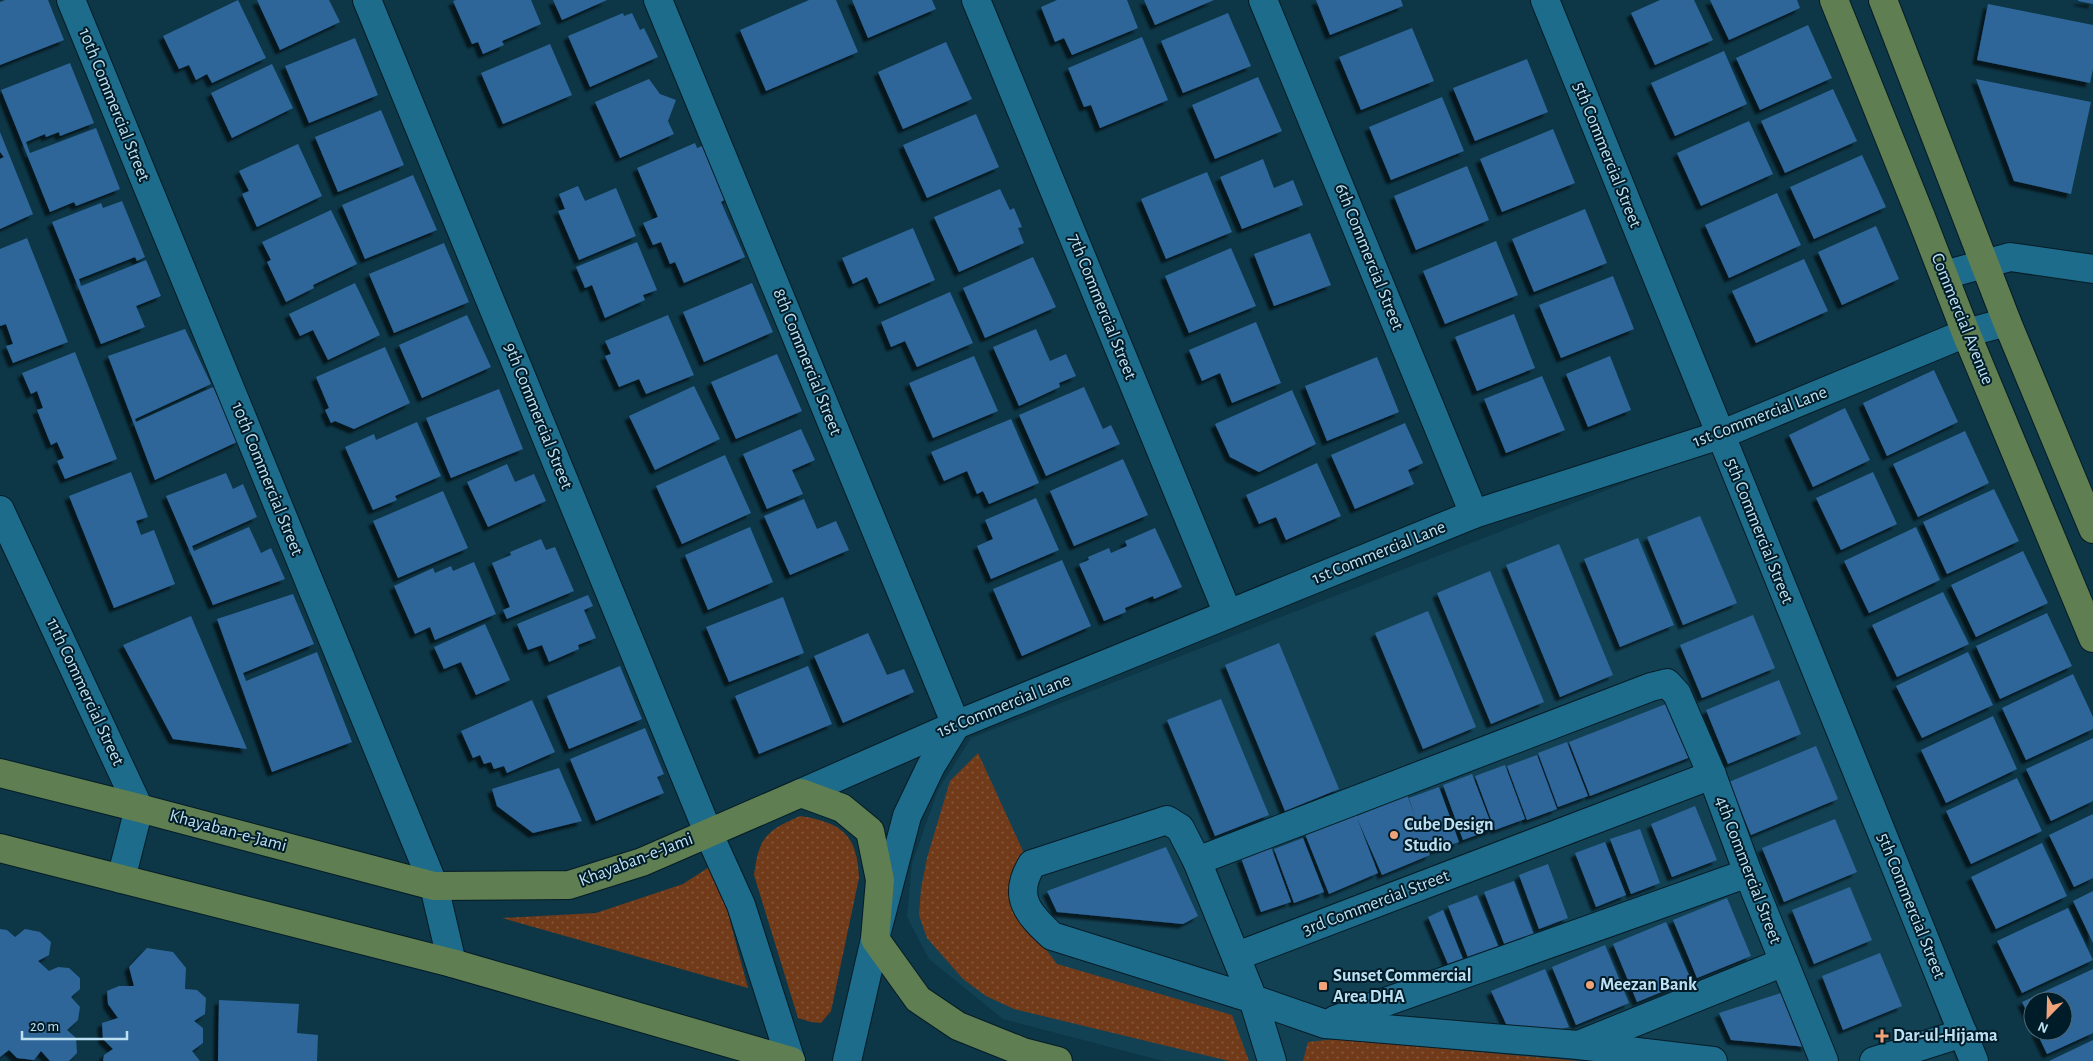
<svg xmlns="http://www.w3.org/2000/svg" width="2093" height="1061" font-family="'Alegreya Sans',sans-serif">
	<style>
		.built { fill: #124154 }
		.grass { fill: url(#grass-dots) }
		.building { fill: #2e6699; filter: url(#shadow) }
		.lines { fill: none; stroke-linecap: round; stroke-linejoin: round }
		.minor-casing { stroke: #051c26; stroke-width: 30 }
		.major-casing { stroke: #051c26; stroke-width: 30 }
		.minor { stroke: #1e6c8b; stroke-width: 28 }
		.major { stroke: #5f7e51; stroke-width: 28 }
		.poi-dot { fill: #f0a279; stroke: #001c29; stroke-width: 2 }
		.labels { text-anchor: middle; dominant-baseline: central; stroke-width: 4; stroke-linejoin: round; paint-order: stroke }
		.street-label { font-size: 18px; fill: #bde0f2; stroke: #001c29 }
		.poi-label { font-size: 18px; font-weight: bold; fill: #bde0f2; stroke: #001c29; text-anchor: start }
	</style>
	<defs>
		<pattern id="grass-dots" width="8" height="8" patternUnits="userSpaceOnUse" patternTransform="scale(1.25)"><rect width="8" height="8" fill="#713b1a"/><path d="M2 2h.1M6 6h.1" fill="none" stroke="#83573c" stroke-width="1.8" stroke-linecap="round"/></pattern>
		<filter id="shadow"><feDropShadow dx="-4.5" dy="4.5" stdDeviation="1" flood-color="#0009"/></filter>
	</defs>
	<rect width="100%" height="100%" fill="#0d3646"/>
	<polygon class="built" points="1722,445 1956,1061 1163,1061 1003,1019 929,959 907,917 912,863 938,790 971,738"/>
	<g class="grass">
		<polygon points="978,753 1023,851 1015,871 1032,931 1057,964 1232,1015 1249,1061 1229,1061 1014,1009 986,996 963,979 927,938 919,915 921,889 927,858 950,781"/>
		<path d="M800 816C842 823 857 834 859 878L831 1011 821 1023 811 1022 798 1018 754 875C759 837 766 831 800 816Z"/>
		<polygon points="717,862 730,921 748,988 502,918 596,913 683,884"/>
		<polygon points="1336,1039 1580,1061 1303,1061 1308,1042"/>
	</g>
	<g class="building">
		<polygon points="5,0 48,0 64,40 0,65 0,2"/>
		<polygon points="238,0 266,58 212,83 207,74 196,80 189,65 179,69 163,36"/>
		<polygon points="257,0 329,0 340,22 280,50"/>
		<polygon points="456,0 531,0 541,24 502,41 504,45 483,54 478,42 472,44 453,1"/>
		<polygon points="553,0 607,0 562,20"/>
		<polygon points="809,0 836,0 858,52 766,91 740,30"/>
		<polygon points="852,0 932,0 936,9 868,38"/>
		<polygon points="1057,0 1127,0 1138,28 1072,55 1064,38 1055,42 1041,7"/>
		<polygon points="1144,0 1214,0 1155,25"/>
		<polygon points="1316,0 1401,0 1403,6 1330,35"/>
		<polygon points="1660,0 1694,0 1713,40 1655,65 1631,13"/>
		<polygon points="1710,0 1797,0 1800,8 1729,40"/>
		<polygon points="2078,0 2093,0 2093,4 2078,1"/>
		<polygon points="1988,4 2093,25 2093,69 2090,83 1977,60"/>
		<polygon points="623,13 624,16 632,13 640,30 644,28 658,57 590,87 568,36"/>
		<polygon points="1228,13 1251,66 1183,93 1161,41"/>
		<polygon points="1808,25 1832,78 1760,110 1736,58"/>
		<polygon points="1412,28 1434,81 1361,110 1339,57"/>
		<polygon points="1142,37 1168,100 1100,128 1091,105 1084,107 1068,68"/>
		<polygon points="355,38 378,95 309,123 285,66"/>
		<polygon points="946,42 972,99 903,129 878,72"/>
		<polygon points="550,44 572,95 503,124 481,73"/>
		<polygon points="1724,51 1747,104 1675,136 1651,83"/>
		<polygon points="1527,59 1548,112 1475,141 1453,88"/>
		<polygon points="70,63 94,123 60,136 59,132 46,137 45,134 26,142 30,153 96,128 120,189 76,206 74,202 50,212 1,90"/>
		<polygon points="272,64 293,108 232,138 211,93"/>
		<polygon points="1258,77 1282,131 1215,159 1192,105"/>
		<polygon points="649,79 660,94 676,100 668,121 674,134 620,158 595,102"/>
		<polygon points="1976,79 2091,102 2071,194 2014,181"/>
		<polygon points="1833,89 1857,141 1785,173 1761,121"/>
		<polygon points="1442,97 1464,151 1391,180 1369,127"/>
		<polygon points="381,110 404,165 338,192 315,137"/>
		<polygon points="976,114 999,167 927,198 903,145"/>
		<polygon points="1749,121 1773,174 1701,206 1677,153"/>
		<polygon points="1553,129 1575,183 1502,212 1480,159"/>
		<polygon points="0,132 33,214 0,229 0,159 4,157 0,152"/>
		<polygon points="695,143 697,148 707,144 730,197 721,202 745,257 684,283 675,262 670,264 661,242 653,245 643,223 658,217 637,168"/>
		<polygon points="298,144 322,196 257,227 242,194 249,191 239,171"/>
		<polygon points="1862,155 1886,207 1814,239 1790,187"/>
		<polygon points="1263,159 1274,188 1293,180 1303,205 1242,229 1220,177"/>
		<polygon points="1467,166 1489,220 1416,250 1394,196"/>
		<polygon points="1207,172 1232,232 1166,259 1141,199"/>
		<polygon points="413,175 437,230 365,259 342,205"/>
		<polygon points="578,186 585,201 616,188 636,236 579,260 558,211 565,209 559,194"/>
		<polygon points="1000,189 1010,210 1014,208 1022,227 1018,228 1024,243 959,272 934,217"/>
		<polygon points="1777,193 1801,245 1729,278 1705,225"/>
		<polygon points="122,201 145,257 137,261 135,257 79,279 81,286 146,260 161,296 136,306 145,327 101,344 52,222 101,203 103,208"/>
		<polygon points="1585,209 1607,263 1534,292 1512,239"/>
		<polygon points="331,210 357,264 313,285 314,288 286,302 267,262 271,260 262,242"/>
		<polygon points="1876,226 1899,279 1842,305 1818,252"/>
		<polygon points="913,228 935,280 879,304 867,277 853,284 842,258"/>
		<polygon points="1310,233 1331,285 1274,306 1254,254"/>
		<polygon points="27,238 68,342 13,363 6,346 13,344 6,324 0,326 0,249"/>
		<polygon points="1496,241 1518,295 1445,324 1423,271"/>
		<polygon points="637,242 657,290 643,295 645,300 605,318 592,285 585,288 576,267"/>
		<polygon points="444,243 469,302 394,333 369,274"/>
		<polygon points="1231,248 1256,306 1189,333 1165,276"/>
		<polygon points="1033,257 1056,307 985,338 963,288"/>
		<polygon points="1804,259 1828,311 1756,343 1732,291"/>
		<polygon points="1613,276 1634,329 1561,358 1539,305"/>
		<polygon points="355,283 380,335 328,360 313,330 300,336 289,314"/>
		<polygon points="752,283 773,332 704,362 683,312"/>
		<polygon points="950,292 973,343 917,367 905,341 891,347 881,322"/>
		<polygon points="1514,314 1535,368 1477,391 1455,337"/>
		<polygon points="467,315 491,367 422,398 399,345"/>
		<polygon points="668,315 694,375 646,394 639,379 619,387 605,356 611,354 605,341"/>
		<polygon points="1256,322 1281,383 1232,403 1220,373 1202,381 1189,350"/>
		<polygon points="185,329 211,384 135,419 136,422 213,387 239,441 155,480 108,356"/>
		<polygon points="1036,329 1050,361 1066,354 1076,376 1059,383 1060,387 1019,406 993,347"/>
		<polygon points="385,347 410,403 354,429 335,421 331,423 325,410 329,408 316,377"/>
		<polygon points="75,352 117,459 65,479 57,461 64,458 57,442 51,445 37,410 43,408 37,391 31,394 22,373"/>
		<polygon points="777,354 802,411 736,439 711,382"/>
		<polygon points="974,356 998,411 933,438 909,383"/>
		<polygon points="1610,356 1631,410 1588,427 1566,374"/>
		<polygon points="1377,357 1399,412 1327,441 1305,386"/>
		<polygon points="1934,370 1958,422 1887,456 1863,403"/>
		<polygon points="1542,376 1565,430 1506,453 1484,399"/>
		<polygon points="694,386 720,439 655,470 629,416"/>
		<polygon points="1084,387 1103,429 1111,425 1120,444 1046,476 1019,415"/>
		<polygon points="499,389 523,449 451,478 426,418"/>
		<polygon points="1292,390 1316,444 1259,472 1230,457 1215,424"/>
		<polygon points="1845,408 1870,460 1813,487 1789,435"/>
		<polygon points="1011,419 1039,483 989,504 983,491 977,494 967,471 944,481 931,452"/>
		<polygon points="417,422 441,476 395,496 397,500 373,510 345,447 374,434 376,440"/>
		<polygon points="1405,423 1423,463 1408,470 1414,484 1355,509 1331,455"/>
		<polygon points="801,429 815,460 792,470 803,494 767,509 743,454"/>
		<polygon points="1965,431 1989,483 1918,517 1893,464"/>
		<polygon points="725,455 751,513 682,544 656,486"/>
		<polygon points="1123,459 1148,515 1074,546 1050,491"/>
		<polygon points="1317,463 1341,516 1286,540 1276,517 1259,524 1246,495"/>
		<polygon points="507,464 515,482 534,474 546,501 488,527 467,482"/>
		<polygon points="131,472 148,517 136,521 141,535 154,530 175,584 114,608 69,496"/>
		<polygon points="1873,472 1897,524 1841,550 1816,498"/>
		<polygon points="226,473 233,489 243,484 257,517 192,546 194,551 249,527 261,553 271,548 285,579 213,605 166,496"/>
		<polygon points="1994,489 2019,541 1947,574 1923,522"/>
		<polygon points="443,491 468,548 398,578 373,521"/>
		<polygon points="1036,498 1059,550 991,579 977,546 993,539 985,520"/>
		<polygon points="804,499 817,529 836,521 849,550 790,575 764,516"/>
		<polygon points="1700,516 1737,603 1683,625 1647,537"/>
		<polygon points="750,527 773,582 708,610 685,555"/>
		<polygon points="1916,527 1940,580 1869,613 1844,561"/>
		<polygon points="1155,528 1182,587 1154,599 1153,596 1125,608 1126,612 1104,621 1079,564 1089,560 1088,557 1109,548 1111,553 1127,546 1125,541"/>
		<polygon points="1638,538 1674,625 1620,647 1584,559"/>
		<polygon points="541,539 546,550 555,547 574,591 507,619 503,610 510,607 492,563 511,555 510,552"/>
		<polygon points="1559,544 1613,675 1560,697 1506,565"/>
		<polygon points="2023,551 2048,603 1976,637 1951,585"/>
		<polygon points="1062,560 1091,626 1022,656 993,589"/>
		<polygon points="474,562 496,614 435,640 430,627 415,634 394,586 433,568 435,573 451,566 453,571"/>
		<polygon points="1490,571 1544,702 1491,724 1437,593"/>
		<polygon points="1943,592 1969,644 1897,677 1872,625"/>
		<polygon points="293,594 314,644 243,673 246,681 317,652 352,742 272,772 217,619"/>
		<polygon points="588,595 593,606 584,610 596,638 578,645 579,649 549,662 542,645 528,650 517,624"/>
		<polygon points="783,597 804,653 729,682 706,627"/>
		<polygon points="1428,611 1476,727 1423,749 1375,633"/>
		<polygon points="2047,613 2072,666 2000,699 1976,646"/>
		<polygon points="1753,615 1775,668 1702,698 1680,645"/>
		<polygon points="191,616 247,749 173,739 123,645"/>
		<polygon points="485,624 510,680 476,695 461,662 444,669 434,647"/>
		<polygon points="868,633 887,675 904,669 914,692 843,723 814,656"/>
		<polygon points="1279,643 1339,789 1285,811 1225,665"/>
		<polygon points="1968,652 1993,705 1922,738 1896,686"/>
		<polygon points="620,666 642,719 569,749 547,696"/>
		<polygon points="808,666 832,724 759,754 735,696"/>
		<polygon points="2073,674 2093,717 2093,729 2026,760 2002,708"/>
		<polygon points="1779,680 1801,734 1728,764 1706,710"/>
		<polygon points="1221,699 1269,815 1215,836 1167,720"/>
		<polygon points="532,700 555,752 507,773 504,766 494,769 491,762 484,764 480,755 473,758 461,731"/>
		<polygon points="1671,702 1693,756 1590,796 1569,742"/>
		<polygon points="1993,716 2017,769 1946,803 1921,750"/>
		<polygon points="645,728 664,774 657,777 664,793 596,821 570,759"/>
		<polygon points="2093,738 2093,801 2051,821 2026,769"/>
		<polygon points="1567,742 1588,796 1558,807 1538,753"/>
		<polygon points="1816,746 1838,799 1751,835 1729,782"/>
		<polygon points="1537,755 1557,809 1527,820 1507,766"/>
		<polygon points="1505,765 1525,819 1495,830 1475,776"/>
		<polygon points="559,768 582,821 533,833 497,806 492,789"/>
		<polygon points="1472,774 1493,829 1463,840 1443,785"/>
		<polygon points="2017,778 2042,831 1971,864 1946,811"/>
		<polygon points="1439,787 1459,842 1429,852 1430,855 1382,875 1357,818 1378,873 1329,894 1305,834 1356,813 1357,816 1407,794 1416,819 1409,798"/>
		<polygon points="1695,806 1717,860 1672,877 1651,824"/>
		<polygon points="2093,814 2093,878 2074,887 2049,835"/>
		<polygon points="1835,819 1857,872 1784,902 1762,848"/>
		<polygon points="1640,829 1660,883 1631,894 1610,839"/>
		<polygon points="1303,838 1324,892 1294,903 1274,849"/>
		<polygon points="1605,842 1626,895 1596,907 1575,853"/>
		<polygon points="2042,843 2067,896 1996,929 1971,877"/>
		<polygon points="1166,847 1198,916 1183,924 1057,912 1047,891"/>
		<polygon points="1271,847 1291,902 1261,912 1241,858"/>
		<polygon points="1548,864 1568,918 1539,929 1519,875"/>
		<polygon points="1514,881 1534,935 1505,946 1484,892"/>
		<polygon points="1850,887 1872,940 1814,964 1792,910"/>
		<polygon points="2093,891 2093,943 2073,901"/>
		<polygon points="1477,895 1499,948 1469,960 1448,906"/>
		<polygon points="1727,898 1751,956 1697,978 1673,920"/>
		<polygon points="2068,908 2093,960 2022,993 1997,941"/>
		<polygon points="1443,910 1465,964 1450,969 1428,917"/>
		<polygon points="1666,922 1691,980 1637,1002 1613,944"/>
		<polygon points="0,929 7,930 15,937 25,929 40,932 51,942 49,955 38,961 49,971 58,967 69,968 80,978 80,989 71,997 80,1007 78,1020 67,1030 76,1038 77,1053 69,1061 50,1061 41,1051 34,1060 17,1058 9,1050 0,1057"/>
		<polygon points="1605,945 1629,1003 1576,1025 1552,967"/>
		<polygon points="147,948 173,952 186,968 185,989 197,990 206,998 205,1014 194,1021 203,1028 203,1043 192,1051 200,1061 103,1061 104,1055 113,1049 103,1039 102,1023 118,1018 108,1004 107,991 119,986 134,986 129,967"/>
		<polygon points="1880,953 1902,1006 1843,1030 1822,976"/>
		<polygon points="1545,969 1569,1027 1546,1033 1507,1026 1491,991"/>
		<polygon points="2093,969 2093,1033 2047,1054 2036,1031 2063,1031 2063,1001 2033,1001 2033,1024 2022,1002"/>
		<polygon points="1784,992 1807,1047 1731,1040 1719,1013"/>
		<polygon points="219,1000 299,1004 297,1033 318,1035 317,1061 218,1061"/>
		<polygon points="2093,1040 2093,1061 2049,1061"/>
	</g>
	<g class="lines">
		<g class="minor-casing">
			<g id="minor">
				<polyline points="71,0 434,886 452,963"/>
				<polyline points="367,0 708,832 741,905 791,1061"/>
				<polyline points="658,0 956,725"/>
				<polyline points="976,0 1228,614"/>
				<polyline points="1263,0 1474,514"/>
				<polyline points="1545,0 1974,1061"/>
				<polyline points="1944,275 2010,257 2093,269"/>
				<polyline points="0,510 139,808 121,879"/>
				<polyline points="801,793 956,725 1474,514 1720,435 1966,333 2007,322"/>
				<polyline points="1197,861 1651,687 1667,683 1677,694 1712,775 1748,873 1824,1061"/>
				<polyline points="1237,956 1712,775"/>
				<polyline points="1335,1020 1748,873"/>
				<polyline points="1581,1044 1784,962"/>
				<polyline points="847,1061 875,939 907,816 931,766 956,725"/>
				<path d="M1272 1061 1253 999 1197 861 1180 828 1167 820 1032 864C1012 896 1028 914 1052 936L1253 999 1325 1024 1578 1045 1713 1061"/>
				<polyline points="1874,1061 1963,1033"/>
			</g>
		</g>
		<g class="major-casing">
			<g id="major">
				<polyline points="1834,0 1921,217 1966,333 2093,638"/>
				<polyline points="1883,0 2007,322 2093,529"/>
				<polyline points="0,773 139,808 434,886 569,885 642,862 801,793 842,808 870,831 880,880 875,939 918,999 958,1026 1023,1052 1058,1061"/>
				<polyline points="0,848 452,963 791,1061"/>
			</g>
		</g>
		<use href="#minor" class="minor"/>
		<use href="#major" class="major"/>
	</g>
	<g class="poi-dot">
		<circle cx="1394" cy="835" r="5"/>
		<circle cx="1590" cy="985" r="5"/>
		<rect x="1318" y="981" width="10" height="10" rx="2.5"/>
		<path d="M1879.5 1028.5h5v5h5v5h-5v5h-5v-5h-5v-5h5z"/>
	</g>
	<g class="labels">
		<g class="street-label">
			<text transform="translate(114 105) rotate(68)">10th Commercial Street</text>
			<text transform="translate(1607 155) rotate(68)">5th Commercial Street</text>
			<text transform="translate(1369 257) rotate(68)">6th Commercial Street</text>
			<text transform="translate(1102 307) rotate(68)">7th Commercial Street</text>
			<text transform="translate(1962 319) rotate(68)">Commercial Avenue</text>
			<text transform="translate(807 362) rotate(68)">8th Commercial Street</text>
			<text transform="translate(538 416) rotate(68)">9th Commercial Street</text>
			<text transform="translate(1760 417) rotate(-21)">1st Commercial Lane</text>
			<text transform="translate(267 479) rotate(68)">10th Commercial Street</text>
			<text transform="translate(1759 531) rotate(68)">5th Commercial Street</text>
			<text transform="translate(1379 553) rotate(-22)">1st Commercial Lane</text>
			<text transform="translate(85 692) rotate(65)">11th Commercial Street</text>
			<text transform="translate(1004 706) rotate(-22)">1st Commercial Lane</text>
			<text transform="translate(228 831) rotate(15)">Khayaban-e-Jami</text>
			<text transform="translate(636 860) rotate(-21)">Khayaban-e-Jami</text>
			<text transform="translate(1748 870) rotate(69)">4th Commercial Street</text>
			<text transform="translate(1376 903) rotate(-21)">3rd Commercial Street</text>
			<text transform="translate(1911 906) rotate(68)">5th Commercial Street</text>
		</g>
		<g class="poi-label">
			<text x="1404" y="825">Cube Design<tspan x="1404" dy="21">Studio</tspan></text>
			<text x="1333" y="976">Sunset Commercial<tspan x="1333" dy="21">Area DHA</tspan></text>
			<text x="1600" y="985">Meezan Bank</text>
			<text x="1893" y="1036">Dar-ul-Hijama</text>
		</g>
	</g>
	<g transform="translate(2048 1016) rotate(203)"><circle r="24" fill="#001c29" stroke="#4c6a79"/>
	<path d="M0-4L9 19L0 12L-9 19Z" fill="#f0a279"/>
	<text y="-8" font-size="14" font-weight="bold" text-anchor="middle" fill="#bde0f2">N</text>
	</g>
	<path d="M22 1031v8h105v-8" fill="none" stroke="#bde0f2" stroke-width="2.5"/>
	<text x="30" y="1031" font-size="15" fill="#bde0f2" stroke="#001c29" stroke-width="4" paint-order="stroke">20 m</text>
</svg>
